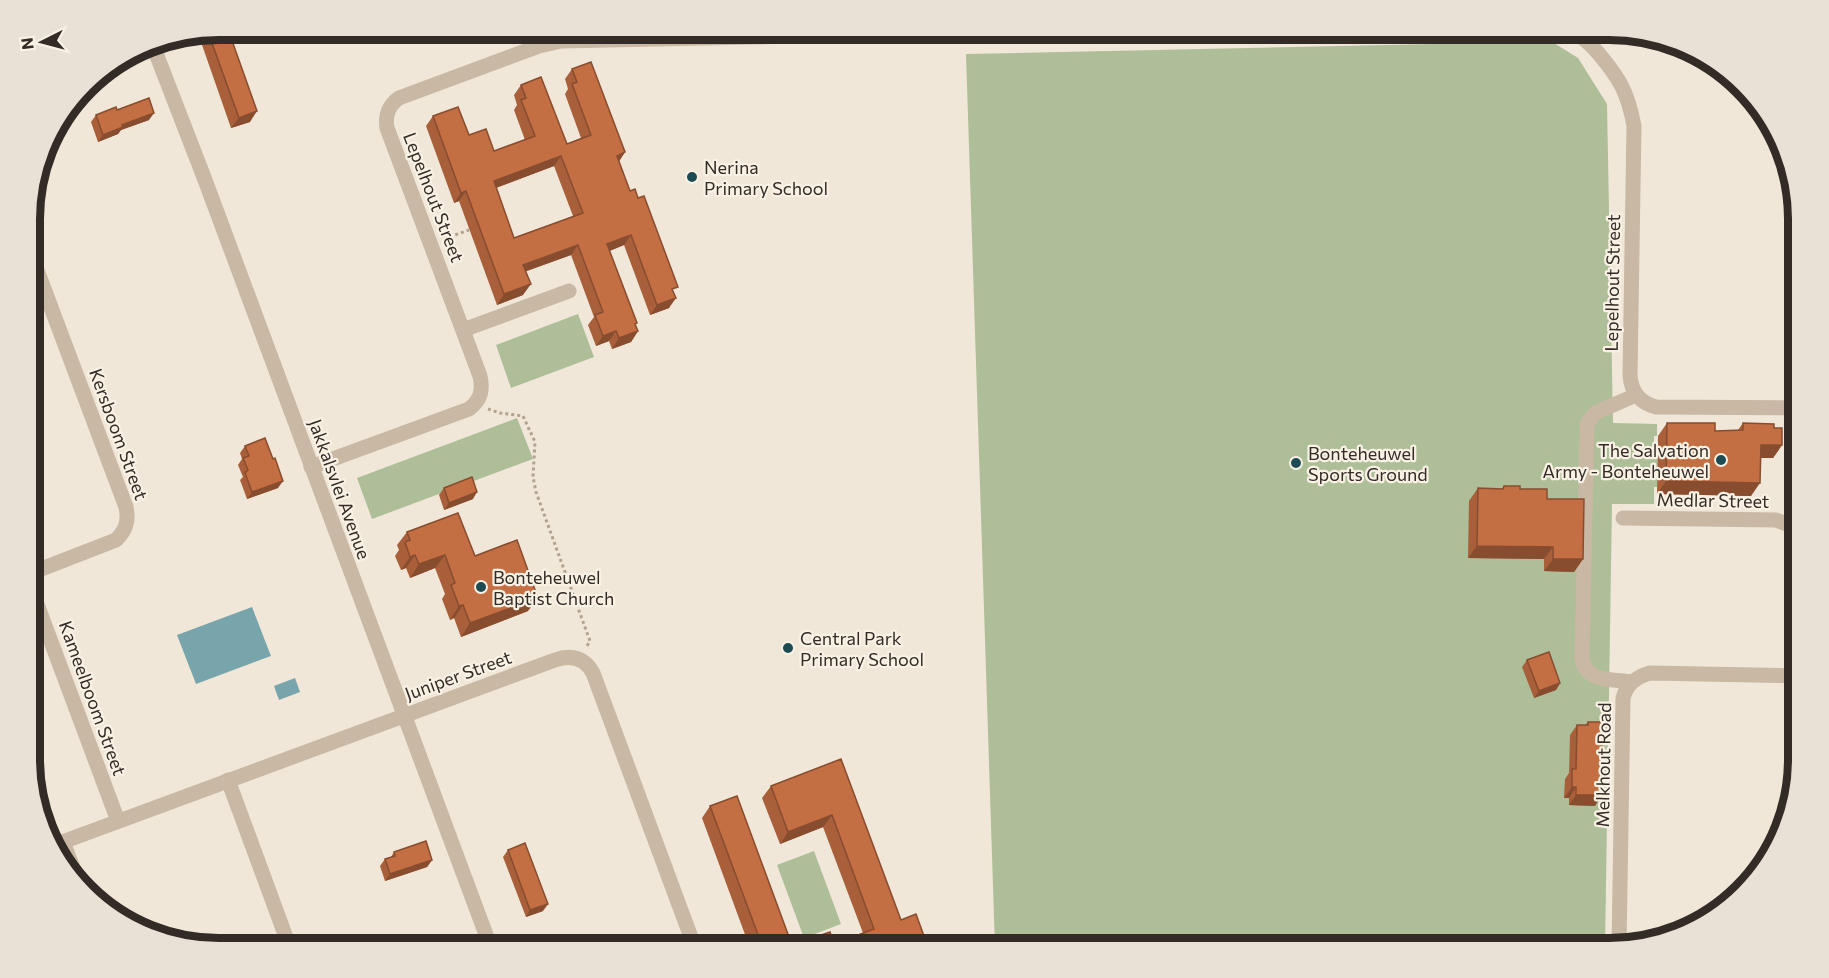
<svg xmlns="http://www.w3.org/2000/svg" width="1829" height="978" font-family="Commissioner,sans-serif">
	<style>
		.green { fill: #aebe98 }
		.water { fill: #78a5ac }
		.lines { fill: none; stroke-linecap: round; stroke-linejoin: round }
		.path { stroke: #b3a28f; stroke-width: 3; stroke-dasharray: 3 3; stroke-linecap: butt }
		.minor { stroke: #c8b8a4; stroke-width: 15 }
		.wall { fill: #a85f3a; fill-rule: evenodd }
		.shaded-wall { fill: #884d2f }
		.building { fill: #c36e43; stroke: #884d2f; stroke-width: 1.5; fill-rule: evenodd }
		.poi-dot { fill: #1c4b53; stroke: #f8f1e4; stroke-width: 2 }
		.labels { text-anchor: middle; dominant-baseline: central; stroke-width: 4.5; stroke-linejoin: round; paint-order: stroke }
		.poi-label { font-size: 18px; fill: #332b26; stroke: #f8f1e4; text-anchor: start }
		.street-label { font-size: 18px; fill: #332b26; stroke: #f8f1e4 }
		.rim { fill: none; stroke: #332b26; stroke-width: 8 }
	</style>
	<rect width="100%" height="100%" fill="#f0e7d8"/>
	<g class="green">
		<polygon points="1527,42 1554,43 1578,58 1607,104 1613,423 1657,424 1657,436 1654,436 1654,447 1658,448 1657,487 1654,487 1654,504 1612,504 1605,948 995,948 966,54"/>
		<polygon points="578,314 594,357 511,388 496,345"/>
		<polygon points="517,418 533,459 372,519 357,478"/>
		<polygon points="814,851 841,924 804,938 777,865"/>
	</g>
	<g class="water">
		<polygon points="252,607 271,656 196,684 177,635"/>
		<polygon points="295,678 300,692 279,700 274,686"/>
	</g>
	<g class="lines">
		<g class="path">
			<polyline points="444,239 469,230"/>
			<polyline points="488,409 500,413 523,416 535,442 533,477 536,492 590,641 587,646"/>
		</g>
		<g class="minor">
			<path d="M1569 30C1582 36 1590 43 1599 54 1620 79 1628 93 1634 126L1630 375C1631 392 1640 403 1656 407L1798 408"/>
			<polyline points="152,43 205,180 491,948"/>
			<path d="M31 254 126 507C129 521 126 530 116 540L31 573"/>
			<polyline points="463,330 569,291"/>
			<path d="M311 467 469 409C481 400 483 390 480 376L387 128C385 115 388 106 399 98L539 46 561 41 1094 30"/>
			<polyline points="1623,518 1776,520 1789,525 1798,532"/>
			<polyline points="31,588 118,821"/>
			<path d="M1632 682C1613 679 1585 683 1582 658L1587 424 1595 413 1636 395"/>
			<polyline points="228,780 290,948"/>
			<polyline points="63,842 78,881"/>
			<path d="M57 844 555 660C572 654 585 658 593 673L695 948"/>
			<path d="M1619 948 1623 698C1627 684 1636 677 1650 673L1799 676"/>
		</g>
	</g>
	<g class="wall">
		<polygon points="221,30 250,122 231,128 201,42 207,33"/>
		<path d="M572 69 625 152 619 161 630 191 674 293 669 308 650 315 624 245 609 251 637 323 635 325 638 331 631 342 612 349 609 341 596 346 588 325 594 317 571 255 526 271 523 295 497 305 459 201 454 203 426 126 433 116 469 135 494 151 525 140 514 110 517 105 514 95 521 85 567 144 581 138 565 94 568 89 565 79ZM554 166 573 216 514 238 496 188Z"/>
		<polygon points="117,110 149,120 121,130 118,134 98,142 91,122 96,115"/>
		<polygon points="1667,423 1715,431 1738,430 1743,423 1774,428 1782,445 1773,458 1760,458 1751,496 1657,494 1658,436"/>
		<polygon points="245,446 278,488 247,499 240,480 243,477 238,465 242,459 240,453"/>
		<polygon points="1504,486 1520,489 1547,499 1583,559 1574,572 1544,571 1544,559 1468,558 1469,501 1478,488 1502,489"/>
		<polygon points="444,488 473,499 444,510 439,495"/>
		<polygon points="407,532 475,556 528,611 461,637 454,618 450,620 442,599 445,594 435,568 410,578 406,568 401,570 395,556 399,550 397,545"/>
		<polygon points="1527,660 1560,683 1556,690 1534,698 1522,667"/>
		<polygon points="1588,722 1595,806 1569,805 1569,798 1564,798 1565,779 1569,773 1570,735 1577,725 1585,725"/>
		<polygon points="841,759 901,920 916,948 750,948 702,818 710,806 792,945 834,944 863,933 823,827 780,844 762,798 771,786"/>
		<polygon points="508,850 543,911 526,917 503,857"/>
		<polygon points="394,852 432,860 427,867 385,881 380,866 385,859 391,857"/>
	</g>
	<g class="shaded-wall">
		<polygon points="257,111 250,122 231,128 239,118"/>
		<polygon points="154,113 149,120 121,130 118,134 98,142 103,135 122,125"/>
		<polygon points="625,152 618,163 617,156"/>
		<polygon points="561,156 554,166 487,191 494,181"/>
		<polygon points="466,191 459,201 454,203 461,193"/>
		<polygon points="631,235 624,245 600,255 607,244"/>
		<polygon points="578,245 571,255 516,275 523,265"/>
		<polygon points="531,284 523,295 497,305 504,294"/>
		<polygon points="676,298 669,308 650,315 657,305"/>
		<polygon points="616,331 609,341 596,346 603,336"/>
		<polygon points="638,331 631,342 612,349 619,338"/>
		<polygon points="1761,445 1782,445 1773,458 1751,458"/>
		<polygon points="283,481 278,488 247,499 252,492"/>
		<polygon points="1666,481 1760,483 1751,496 1657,494"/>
		<polygon points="477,492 473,499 444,510 449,503"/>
		<polygon points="1477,546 1553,547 1544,559 1468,558"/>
		<polygon points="415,555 406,568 401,570 410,557"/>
		<polygon points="445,555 435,568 410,578 419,564"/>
		<polygon points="1553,559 1583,559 1574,572 1544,571"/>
		<polygon points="538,598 528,611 461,637 470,623"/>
		<polygon points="463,605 454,618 450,620 459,606"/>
		<polygon points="1560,683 1556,690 1534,698 1539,691"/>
		<polygon points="1572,787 1576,787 1569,798 1564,798"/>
		<polygon points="1576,795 1602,795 1595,806 1569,805"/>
		<polygon points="832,815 823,827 780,844 788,832"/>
		<polygon points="432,860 427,867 385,881 390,874"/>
		<polygon points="548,904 543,911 526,917 530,910"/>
		<polygon points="924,936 916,948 904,948 908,941"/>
	</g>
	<g class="building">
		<polygon points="221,30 222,33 229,32 257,111 239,118 208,32"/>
		<path d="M591 62 625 152 617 156 630 191 635 189 638 198 644 196 678 287 672 289 676 298 657 305 631 235 607 244 637 323 635 324 638 331 619 338 616 331 603 336 595 315 603 312 578 245 523 265 531 284 504 294 466 191 461 193 433 116 458 107 469 135 486 129 494 151 535 136 521 100 526 98 521 85 541 77 567 144 591 135 572 84 577 82 572 69ZM561 156 583 213 514 238 494 181Z"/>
		<polygon points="149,98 154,113 122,125 123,127 103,135 96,115 116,107 117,110"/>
		<polygon points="1667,423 1715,423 1715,431 1743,430 1743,423 1774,424 1774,428 1782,428 1782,445 1761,445 1760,483 1666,481"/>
		<polygon points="265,438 273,459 275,458 283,481 252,492 245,473 248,470 243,458 249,456 245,446"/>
		<polygon points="472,477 477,492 449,503 444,488"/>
		<polygon points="1504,486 1520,486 1520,489 1547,489 1547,499 1584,499 1583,559 1553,559 1553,547 1477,546 1478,488 1503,489"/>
		<polygon points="458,513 475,556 517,540 538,598 470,623 463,605 459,606 451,585 455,583 445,555 419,564 415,555 410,557 405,542 410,540 407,532"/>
		<polygon points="1549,652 1560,683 1539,691 1527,660"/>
		<polygon points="1588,722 1602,722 1602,795 1576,795 1576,787 1572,787 1572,769 1576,769 1577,725 1588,725"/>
		<polygon points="841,759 901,920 916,914 924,936 908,941 910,946 904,948 763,948 710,806 737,796 792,945 830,932 834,944 874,929 832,815 788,832 771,786"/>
		<polygon points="426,841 432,860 390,874 385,859 395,856 394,852"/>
		<polygon points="525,843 548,904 530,910 508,850"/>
	</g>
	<g class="poi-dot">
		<circle cx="692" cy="177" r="6"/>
		<circle cx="1721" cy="460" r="6"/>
		<circle cx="1296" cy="463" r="6"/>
		<circle cx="481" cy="587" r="6"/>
		<circle cx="788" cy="648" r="6"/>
	</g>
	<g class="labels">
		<g class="poi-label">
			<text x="704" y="167">Nerina<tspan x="704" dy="21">Primary School</tspan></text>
			<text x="1709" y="450" text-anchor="end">The Salvation<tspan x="1709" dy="21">Army - Bonteheuwel</tspan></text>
			<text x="1308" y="453">Bonteheuwel<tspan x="1308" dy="21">Sports Ground</tspan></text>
			<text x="493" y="577">Bonteheuwel<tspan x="493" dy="21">Baptist Church</tspan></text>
			<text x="800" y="638">Central Park<tspan x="800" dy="21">Primary School</tspan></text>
		</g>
		<g class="street-label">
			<text transform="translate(434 197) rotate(69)">Lepelhout Street</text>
			<text transform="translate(1612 283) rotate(-89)">Lepelhout Street</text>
			<text transform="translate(119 434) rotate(70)">Kersboom Street</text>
			<text transform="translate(340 489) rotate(70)">Jakkalsvlei Avenue</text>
			<text transform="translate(1713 500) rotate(1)">Medlar Street</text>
			<text transform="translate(458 675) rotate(-20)">Juniper Street</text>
			<text transform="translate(93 698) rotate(70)">Kameelboom Street</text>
			<text transform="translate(1603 765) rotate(-89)">Melkhout Road</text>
		</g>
	</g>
	<path d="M0 0H1829V978H0ZM219 40H1609A179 179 0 0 1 1788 219V759A179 179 0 0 1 1609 938H219A179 179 0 0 1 40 759V219A179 179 0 0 1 219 40Z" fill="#e8e1d5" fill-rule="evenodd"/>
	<path class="rim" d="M219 40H1609A179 179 0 0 1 1788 219V759A179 179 0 0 1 1609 938H219A179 179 0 0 1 40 759V219A179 179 0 0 1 219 40Z"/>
	<g transform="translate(42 42) rotate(264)" stroke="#f8f1e4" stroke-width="4.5" paint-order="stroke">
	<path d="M0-4.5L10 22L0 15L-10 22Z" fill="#332b26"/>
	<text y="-9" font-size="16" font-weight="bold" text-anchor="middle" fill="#332b26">N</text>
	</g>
</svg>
